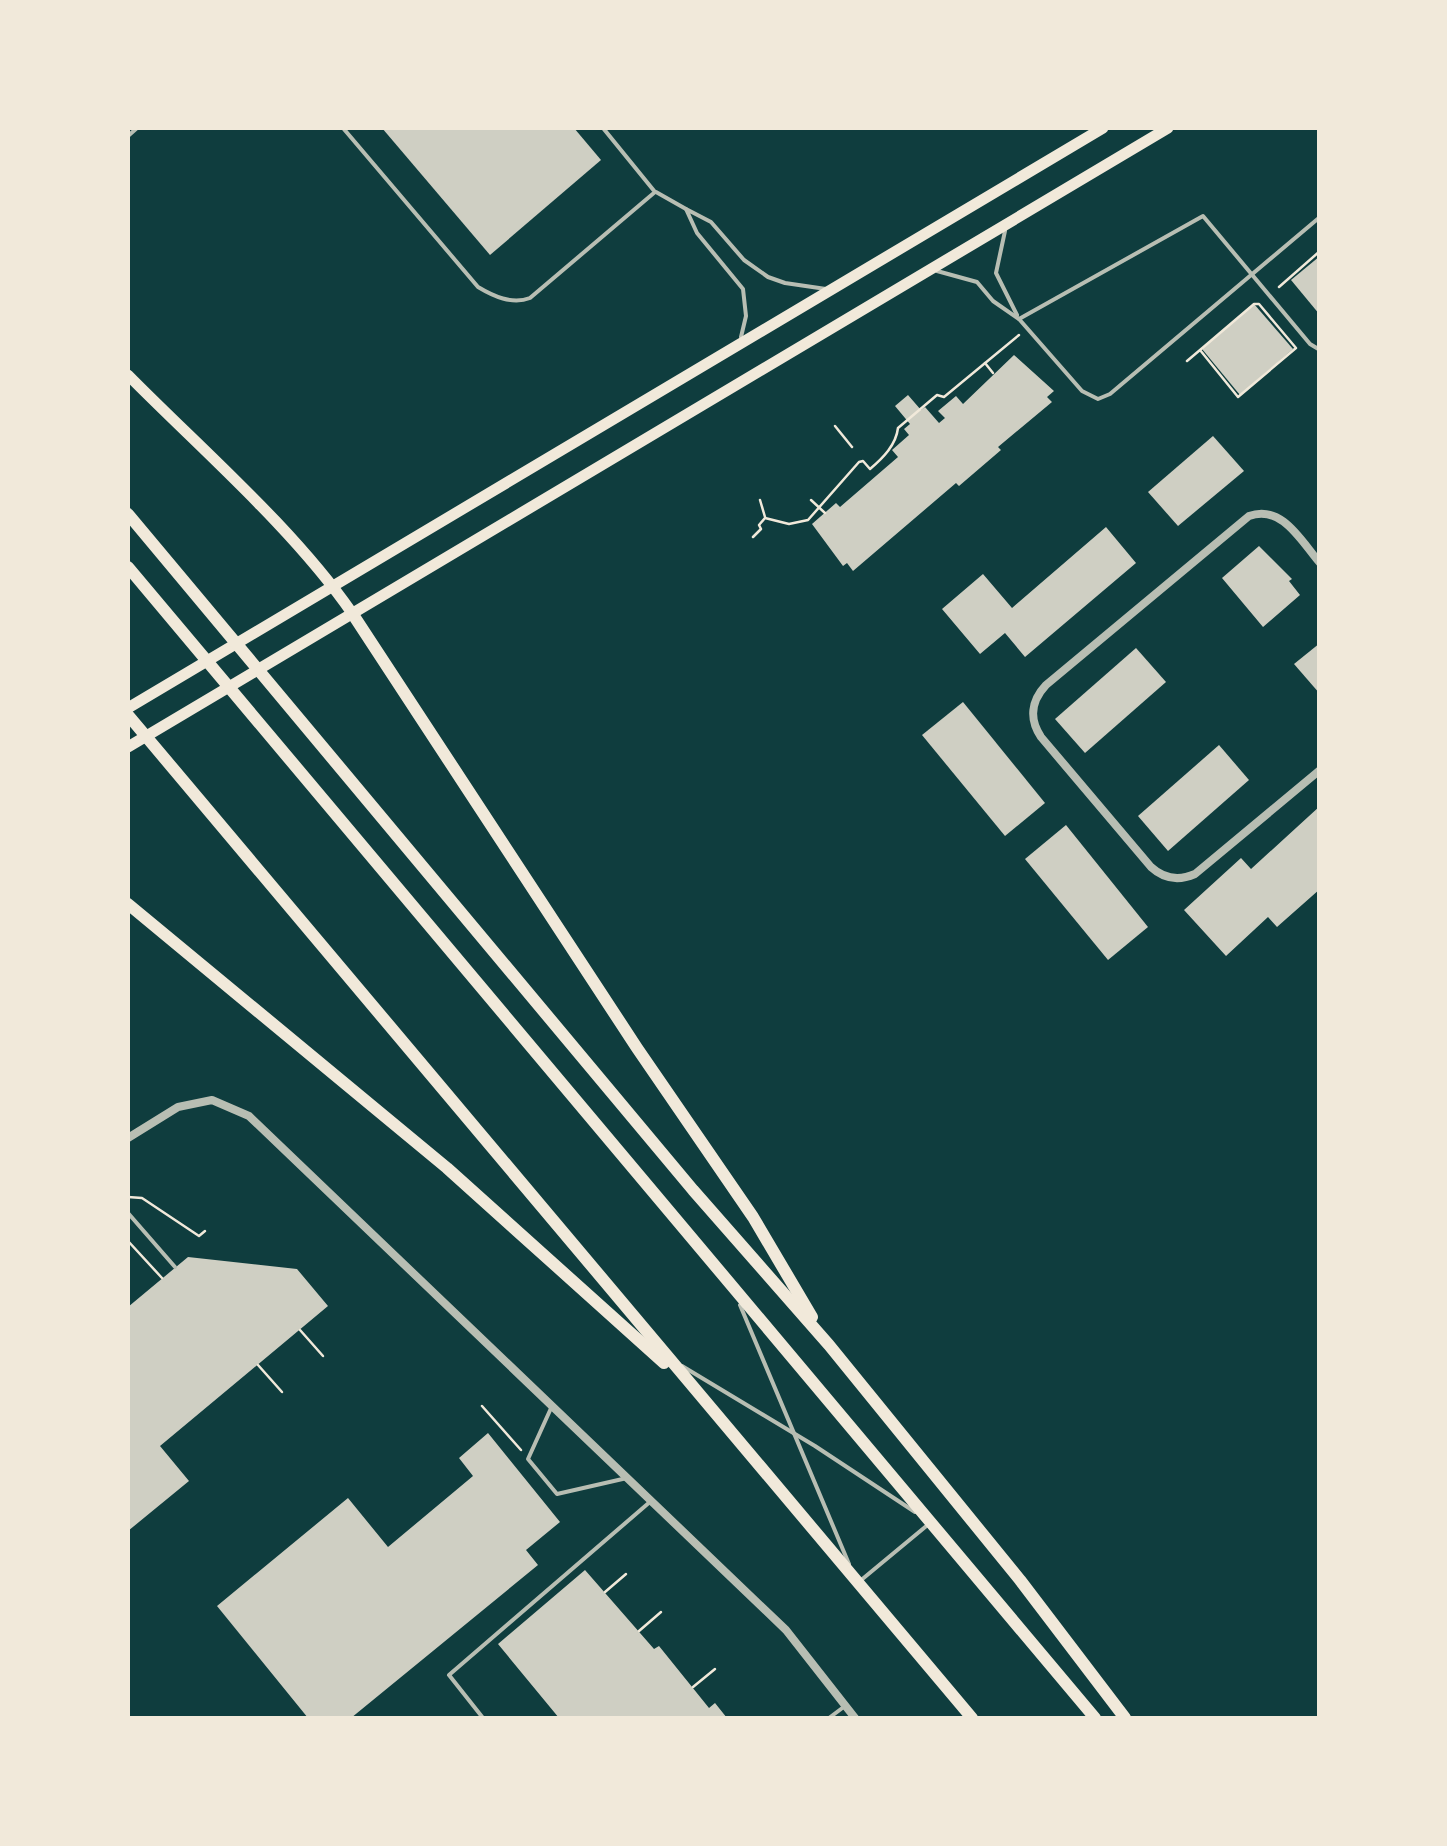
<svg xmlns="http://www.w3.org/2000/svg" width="1447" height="1846" font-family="'Work Sans',sans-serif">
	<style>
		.building { fill: #cfcfc3 }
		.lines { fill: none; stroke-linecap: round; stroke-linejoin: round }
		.path { stroke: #f1e9da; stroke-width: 2.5 }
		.service { stroke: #b8beb3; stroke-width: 4 }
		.minor { stroke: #b8beb3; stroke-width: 8 }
		.primary { stroke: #f1e9da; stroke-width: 11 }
		.motorway { stroke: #f1e9da; stroke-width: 12 }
	</style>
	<rect width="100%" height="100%" fill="#0f3d3e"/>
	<g class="building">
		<polygon points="382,128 574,128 601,160 490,255"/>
		<polygon points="1320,256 1320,315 1291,280"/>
		<polygon points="1254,304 1293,349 1240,395 1202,349"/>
		<polygon points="1014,355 1054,391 1047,397 1052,402 998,447 1001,450 959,486 956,483 853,571 847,563 843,566 812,524 836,503 840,507 898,457 892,450 909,435 904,429 910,424 895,406 908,395 921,410 925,407 939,423 945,418 938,411 956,396 963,404"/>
		<polygon points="1213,436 1244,471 1178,526 1148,492"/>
		<polygon points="1106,527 1136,563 1025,657 1005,633 980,654 942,609 983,574 1012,608"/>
		<polygon points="1259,546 1292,579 1289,581 1300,595 1263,627 1222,578"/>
		<polygon points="1320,643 1320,694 1294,664"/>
		<polygon points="1136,648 1166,682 1085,753 1055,719"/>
		<polygon points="963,702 1045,803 1005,836 922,735"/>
		<polygon points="1219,745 1249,780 1168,851 1138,816"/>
		<polygon points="1320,806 1320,889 1277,927 1268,917 1226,956 1184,910 1241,858 1251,869"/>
		<polygon points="1066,825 1148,927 1108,960 1025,859"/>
		<polygon points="188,1257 297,1269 328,1306 160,1446 189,1481 128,1531 128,1307"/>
		<polygon points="488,1433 560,1522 526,1550 538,1565 351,1718 308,1718 217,1606 348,1498 388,1547 473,1476 459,1458"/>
		<polygon points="585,1570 654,1649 659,1646 709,1708 715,1703 727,1718 559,1718 498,1644"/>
	</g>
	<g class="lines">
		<g class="path">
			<polyline points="1279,287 1320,251"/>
			<polyline points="1187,361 1200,350 1238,397 1296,348 1259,304 1254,304 1200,350"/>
			<polyline points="985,363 993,373"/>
			<polyline points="835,426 852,447"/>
			<polyline points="760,500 765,517"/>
			<polyline points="811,500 825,513"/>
			<path d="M753 537 761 529 759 525 765 518 789 524 808 520 859 462 863 461 870 469C883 458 896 445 898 428L937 395 944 397 1019 335"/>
			<polyline points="128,1197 142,1198 199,1236 205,1231"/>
			<polyline points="128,1241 162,1278"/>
			<polyline points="300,1330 323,1356"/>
			<polyline points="258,1365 282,1392"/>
			<polyline points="482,1406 521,1450"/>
			<polyline points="605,1592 626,1574"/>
			<polyline points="639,1631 661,1612"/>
			<polyline points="693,1687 715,1669"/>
		</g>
		<g class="service">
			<path d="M343 128 478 287C493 296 512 305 530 298L655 192 603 128"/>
			<polyline points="128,136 137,128"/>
			<polyline points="656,192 686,209"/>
			<polyline points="1005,231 996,273 1017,315"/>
			<polyline points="937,271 977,282 993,301 1019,319 1082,391 1098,399 1110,394 1320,217"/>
			<polyline points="1019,319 1203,216 1310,344 1320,350"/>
			<polyline points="741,337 746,316 743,289 697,233 686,209 711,222 744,260 768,277 785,283 826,289"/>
			<polyline points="128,1213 175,1267"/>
			<polyline points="740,1305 849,1564"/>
			<polyline points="682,1366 815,1446 915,1512"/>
			<polyline points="552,1406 528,1459 557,1494 627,1478"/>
			<polyline points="860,1581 930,1523"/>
			<polyline points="483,1718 449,1675 651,1501"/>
			<polyline points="829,1718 845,1706"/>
		</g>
		<g class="minor">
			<path d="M1320 563C1301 541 1282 504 1249 516L1046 685C1031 701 1029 719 1041 737L1151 867C1164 879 1179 881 1195 874L1320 770"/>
			<polyline points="128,1138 178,1107 212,1100 249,1116 786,1630 855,1718"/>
		</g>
		<g class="primary">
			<path d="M128 375C201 449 293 528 352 613"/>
			<polyline points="128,708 1103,128"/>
			<polyline points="128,747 1168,128"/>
		</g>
		<g class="motorway">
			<polyline points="128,514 693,1190 829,1345 1020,1580 1125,1718"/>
			<polyline points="128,567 1095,1718"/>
			<polyline points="352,613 637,1048 753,1217 812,1317"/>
			<polyline points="128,715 972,1718"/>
			<polyline points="128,904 447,1168 664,1363"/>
		</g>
	</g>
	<rect width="1447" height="1846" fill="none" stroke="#f1e9da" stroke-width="260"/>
</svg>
